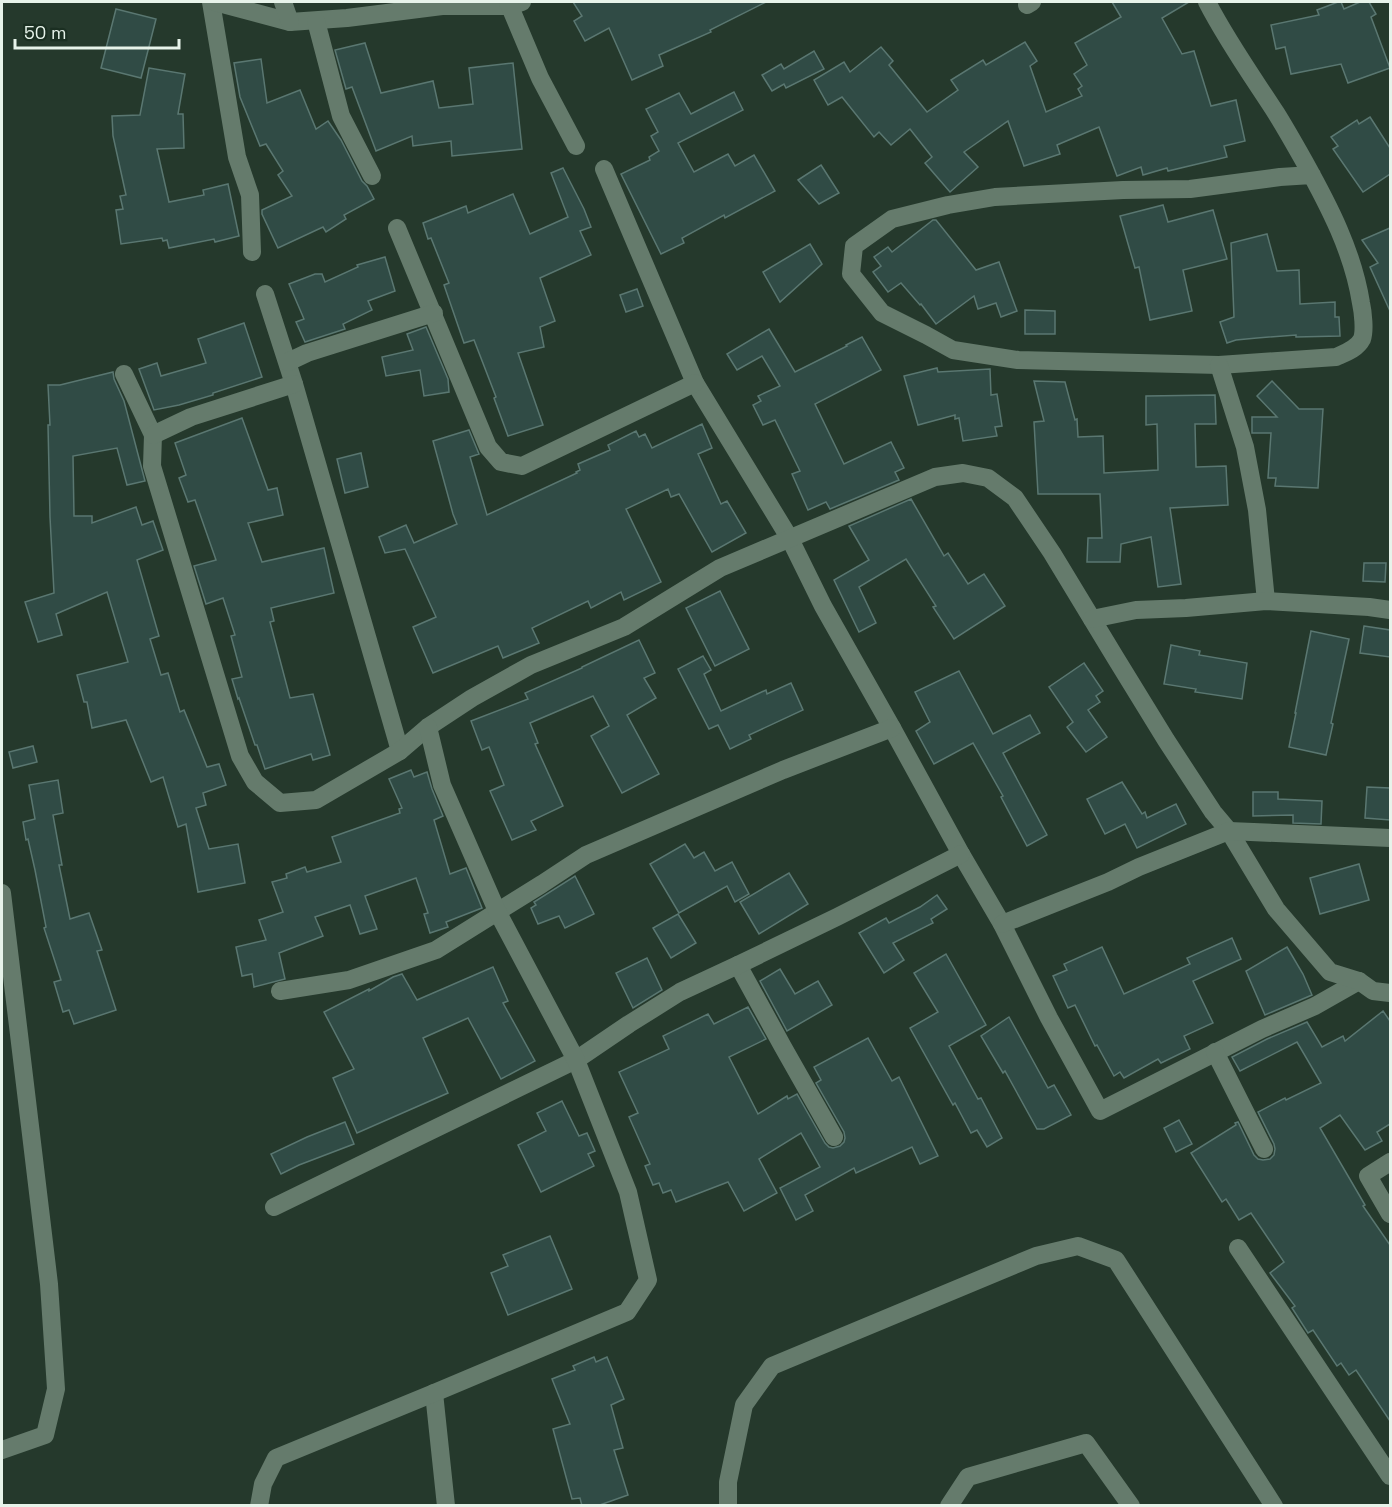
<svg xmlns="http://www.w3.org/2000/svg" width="1392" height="1507" font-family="'Space Grotesk',sans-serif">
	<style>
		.building { fill: #304b45; stroke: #5a7771; stroke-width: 1.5 }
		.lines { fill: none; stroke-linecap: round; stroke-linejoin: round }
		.minor { stroke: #657b6c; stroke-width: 18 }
	</style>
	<rect width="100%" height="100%" fill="#25392c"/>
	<g class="building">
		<polygon points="573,2 766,2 710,30 711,32 659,55 663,66 632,80 609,28 585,41 574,21 582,16"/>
		<polygon points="1112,2 1189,2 1162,18 1182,54 1194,51 1211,106 1236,100 1245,141 1224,146 1227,157 1168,171 1167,168 1143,175 1141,167 1117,176 1099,127 1057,145 1060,154 1024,166 1008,121 964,152 978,167 950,192 925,163 932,157 910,129 891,145 879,132 874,137 842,97 828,105 814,80 844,62 850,72 881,47 893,61 889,65 927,112 958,90 951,80 983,60 986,65 1025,42 1037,61 1030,66 1046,112 1082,96 1078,89 1082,86 1074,74 1087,65 1075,43 1121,17"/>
		<polygon points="1338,2 1341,2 1344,9 1360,2 1369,2 1376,14 1371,17 1390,68 1348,83 1341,64 1291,74 1285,47 1276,49 1271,25 1319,15 1317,10"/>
		<polygon points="116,9 156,19 141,78 101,68"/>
		<polygon points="365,43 381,93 433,81 439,108 473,104 469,68 513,63 522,149 452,156 451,141 413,146 412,136 376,151 352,87 346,89 335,50"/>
		<polygon points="814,51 824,69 786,88 784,84 772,91 762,75 781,64 784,69"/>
		<polygon points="261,59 267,103 300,90 316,129 328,121 341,140 362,181 367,186 374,199 344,215 346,219 326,232 323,227 278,248 262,214 262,210 292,196 278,175 283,171 266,144 260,146 240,97 234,63"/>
		<polygon points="149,68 185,74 178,114 183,114 184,148 157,149 169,202 204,195 203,190 228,184 239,236 215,242 214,239 169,248 167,240 163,241 162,238 121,244 116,210 123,209 120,196 126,195 113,136 112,116 140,115"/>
		<polygon points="734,92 743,110 678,143 694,172 728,154 735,166 754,155 775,191 725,218 724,215 682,238 684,243 661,254 621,174 650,160 649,157 659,151 651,136 658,132 646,109 679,93 691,114"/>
		<polygon points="1370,117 1390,148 1390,174 1363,192 1333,149 1338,146 1331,137 1357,120 1359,124"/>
		<polygon points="821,165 839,193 819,204 798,180"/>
		<polygon points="563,168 584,209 591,227 580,231 591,255 540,278 555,321 540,327 544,347 518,353 543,425 508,436 494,398 496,397 474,340 464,343 444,285 449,283 431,238 428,239 423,223 466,206 468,213 513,194 530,234 568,217 551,173"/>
		<polygon points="1163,205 1168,222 1213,210 1227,259 1183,270 1192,311 1150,320 1139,267 1135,268 1120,216"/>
		<polygon points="933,220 936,220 976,270 999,262 1017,311 1001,317 996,303 978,309 974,296 936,324 921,304 920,305 901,283 888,292 873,272 881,266 874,257 888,247 892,252"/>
		<polygon points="1390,228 1390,311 1370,267 1378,263 1362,240"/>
		<polygon points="1267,234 1277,271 1299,270 1300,304 1335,302 1335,317 1339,317 1340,336 1296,337 1296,335 1257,338 1236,340 1227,343 1220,322 1234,317 1231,243"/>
		<polygon points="810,244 822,264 780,302 763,272"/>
		<polygon points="385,257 395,291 368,301 372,310 343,324 345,329 305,342 296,322 304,319 289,284 315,274 322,274 325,282 358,267 357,265"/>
		<polygon points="637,289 643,306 626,312 620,295"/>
		<polygon points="1025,310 1055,311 1055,334 1025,334"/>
		<polygon points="244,323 262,377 213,393 213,395 179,405 154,410 139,369 157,363 161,376 206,363 198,339"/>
		<polygon points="426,327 448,379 449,392 424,396 420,370 386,376 382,357 413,350 407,334"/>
		<polygon points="769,329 795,372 847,346 846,345 862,337 881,370 815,404 844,464 891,442 904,468 895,472 899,480 830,509 826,502 808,510 792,474 800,471 775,420 763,425 753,405 761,401 758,396 780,386 762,356 737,370 727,354"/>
		<polygon points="937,368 938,372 990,369 991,395 997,394 1002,426 995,427 997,436 963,441 959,418 955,419 955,415 918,425 904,376"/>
		<polygon points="113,372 114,379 124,401 145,481 127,485 117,448 73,456 74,516 92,516 92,523 136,507 142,525 153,521 163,550 137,560 159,636 150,639 161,675 168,673 180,712 184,710 207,767 219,764 226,785 203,793 206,805 196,808 209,849 238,844 245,883 198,892 186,824 178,827 163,777 151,782 126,720 92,728 87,702 84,702 77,675 128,662 107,592 56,614 62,635 38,642 25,602 54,593 50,517 48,425 50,425 48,385 60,385"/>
		<polygon points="1034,381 1065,382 1075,420 1077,419 1078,437 1103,436 1104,473 1158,470 1157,424 1146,425 1146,396 1215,395 1216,424 1195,424 1196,467 1226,466 1228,505 1170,508 1181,584 1158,587 1151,537 1121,544 1120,562 1087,562 1088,538 1102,538 1100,494 1038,494 1034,422 1044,421"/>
		<polygon points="1272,381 1299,409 1323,409 1318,488 1275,486 1276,478 1268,478 1271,433 1252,433 1252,417 1277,417 1257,396"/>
		<polygon points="242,418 268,490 277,488 283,515 248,523 262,562 324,548 334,593 271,608 274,621 270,622 290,698 313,694 330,755 313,760 311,754 265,769 257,745 255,745 239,698 238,699 232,679 242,677 231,636 235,635 223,598 206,604 194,566 216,560 195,500 188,502 179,478 186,475 175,443"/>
		<polygon points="702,424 712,448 698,454 721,504 727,501 746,533 712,552 679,494 671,497 668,489 626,509 661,582 624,600 621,592 591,608 588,601 532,628 539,643 503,658 498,646 433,673 413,627 436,617 405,549 385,553 379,537 406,525 414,543 457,524 453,514 433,441 469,430 479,454 470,457 487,515 577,473 576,472 580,470 578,464 610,450 608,445 636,431 639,437 645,434 652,448"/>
		<polygon points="361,453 368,487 345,493 337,459"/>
		<polygon points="911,499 944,556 948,553 968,584 984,574 1005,606 954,639 933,607 936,606 906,559 859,587 876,623 859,632 834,580 869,560 849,526"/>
		<polygon points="1364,563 1386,563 1385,582 1363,581"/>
		<polygon points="720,591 749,649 715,666 686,608"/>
		<polygon points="1364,626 1390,630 1390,657 1360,653"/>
		<polygon points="1311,631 1349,639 1331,723 1333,724 1326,755 1289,747 1296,713 1295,713"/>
		<polygon points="639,640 655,673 644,678 656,698 627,715 659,774 622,793 591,736 609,726 593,696 530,723 538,743 535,744 563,806 531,821 536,830 512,840 490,791 504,785 489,747 482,750 471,721 528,699 525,693 582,668 582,667"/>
		<polygon points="1171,645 1200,651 1199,655 1247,663 1242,699 1195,692 1196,689 1164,684"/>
		<polygon points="703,656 711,670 704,674 721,711 766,690 767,694 791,683 803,710 749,735 751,739 730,749 718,725 709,729 678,669"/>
		<polygon points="1084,663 1103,691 1096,696 1100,702 1088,710 1107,737 1086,752 1067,727 1073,722 1049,687"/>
		<polygon points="959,671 993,734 1030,715 1040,733 1003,753 1047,835 1027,846 1001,797 1003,796 973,743 934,764 916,731 930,722 915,692"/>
		<polygon points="33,746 37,762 13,768 9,752"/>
		<polygon points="411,770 414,777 427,772 432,789 443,816 434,820 450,874 466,868 482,908 446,922 448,927 430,933 424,914 428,913 416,878 365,896 377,929 360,934 350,905 315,917 323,936 279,953 285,979 254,987 252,974 242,976 236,947 266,940 259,920 283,912 272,882 287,878 286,874 305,867 307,872 341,862 332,837 400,813 399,809 402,808 389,779"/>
		<polygon points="58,780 63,813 53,815 62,865 59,865 70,919 89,913 102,950 97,951 116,1010 74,1024 69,1010 63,1012 54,982 61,980 44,928 46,927 35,870 28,839 26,840 23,822 35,819 29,785"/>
		<polygon points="1122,782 1142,814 1145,812 1147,818 1176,804 1186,824 1137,848 1125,824 1105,834 1087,799"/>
		<polygon points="1367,787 1390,788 1390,820 1365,818"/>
		<polygon points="1253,792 1278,792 1278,799 1322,801 1321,824 1293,823 1293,815 1253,816"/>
		<polygon points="685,844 694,858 704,852 715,871 732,862 749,894 735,902 727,886 679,913 650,864"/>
		<polygon points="1359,864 1369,900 1320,914 1310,878"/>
		<polygon points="789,873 808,904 759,934 740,902"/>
		<polygon points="575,876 594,914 565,928 559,916 538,924 531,908 536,905 534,902"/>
		<polygon points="937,895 947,909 931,919 933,923 893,943 904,960 884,973 859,933 886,918 889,923 920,907"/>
		<polygon points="678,914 696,943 671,958 653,928"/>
		<polygon points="1232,938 1241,959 1193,981 1213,1023 1184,1036 1190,1049 1161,1063 1158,1059 1124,1078 1120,1072 1114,1076 1097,1045 1095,1046 1075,1005 1068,1008 1053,976 1067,970 1064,964 1102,947 1124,994 1190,964 1187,958"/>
		<polygon points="1287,947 1303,974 1312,995 1265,1015 1246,971"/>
		<polygon points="946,954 986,1025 949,1046 978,1099 981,1098 1002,1138 987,1147 977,1130 971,1133 955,1103 953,1105 910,1028 938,1012 914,973"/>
		<polygon points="647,958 662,990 633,1008 616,973"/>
		<polygon points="493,967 508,1001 503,1003 535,1061 501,1079 468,1018 423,1038 448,1093 357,1133 333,1078 354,1069 324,1012 369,989 369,991 393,977 402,974 417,1000"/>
		<polygon points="780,969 795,994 818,981 832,1005 787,1031 760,981"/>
		<polygon points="748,1007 766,1039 729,1057 758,1114 787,1096 788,1099 797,1094 825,1143 829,1147 833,1148 840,1146 844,1142 845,1138 844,1132 816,1083 821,1080 814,1067 868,1038 892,1081 899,1077 938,1156 920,1164 912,1147 856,1173 854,1168 805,1195 813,1211 796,1220 780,1188 820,1167 801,1133 759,1159 777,1193 744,1211 728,1182 676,1202 671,1190 663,1193 659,1183 653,1185 645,1166 650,1164 629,1117 638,1113 619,1072 669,1049 663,1036 708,1014 714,1024"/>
		<polygon points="1383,1011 1390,1021 1390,1124 1377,1132 1382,1141 1365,1150 1340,1115 1320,1128 1365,1205 1363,1206 1390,1245 1390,1421 1356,1370 1349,1375 1341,1363 1337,1366 1313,1330 1308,1333 1292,1308 1295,1306 1270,1273 1284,1262 1251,1213 1239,1220 1226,1199 1222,1202 1191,1153 1236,1125 1235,1123 1238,1122 1254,1155 1258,1159 1263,1160 1270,1159 1274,1155 1275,1149 1274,1144 1258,1112 1285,1098 1286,1100 1321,1083 1297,1042 1240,1071 1232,1057 1267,1039 1307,1022 1322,1047 1343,1036 1345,1041"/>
		<polygon points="1009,1017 1048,1088 1054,1085 1071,1115 1044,1129 1037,1129 1005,1071 1003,1073 981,1036"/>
		<polygon points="562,1101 579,1136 587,1133 595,1151 588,1154 594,1166 541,1192 518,1145 546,1131 537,1113"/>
		<polygon points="1179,1120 1192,1144 1176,1152 1164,1128"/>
		<polygon points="345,1122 354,1144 299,1165 281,1174 271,1154 307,1137"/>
		<polygon points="550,1236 572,1289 508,1315 491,1273 508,1266 503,1255"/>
		<polygon points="594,1357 596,1362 607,1357 624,1399 611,1405 623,1448 614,1450 628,1495 597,1506 582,1506 580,1498 572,1499 553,1429 570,1424 552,1379 575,1370 573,1366"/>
	</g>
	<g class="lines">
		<g class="minor">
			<polyline points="211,2 237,157 250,195 252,252"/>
			<polyline points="215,2 290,22 347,18 442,6 510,6 522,2"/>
			<polyline points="283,2 290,22"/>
			<polyline points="508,2 540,78 576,146"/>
			<path d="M1207 2C1227 41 1252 76 1276 113 1286 129 1295 145 1304 161 1329 206 1353 252 1361 303 1363 312 1365 331 1362 339 1357 349 1345 353 1336 357L1219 365 1018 360 953 350 926 335 882 313 851 274 854 246 892 219 948 205 995 197 1123 190 1190 189 1280 177 1312 175"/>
			<polyline points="1027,5 1032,2"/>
			<polyline points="316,21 341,116 372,176"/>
			<polyline points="604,169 695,383 790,539 823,606 892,728 961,854 1002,924 1049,1018 1100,1111 1262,1029 1315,1006 1359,981"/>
			<polyline points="397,228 488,447 501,462 522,466 695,383"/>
			<polyline points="265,294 294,384 400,751"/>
			<polyline points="288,362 307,353 434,313"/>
			<polyline points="1219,365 1245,447 1257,510 1266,601"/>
			<polyline points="124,374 153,435 152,466 240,756 255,782 280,803 316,800 400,751 428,727 472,698 531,665 624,627 720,568 935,477 963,473 988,478 1015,498 1052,553 1115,657 1166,740 1213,812 1229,831 1276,909 1330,972 1359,981 1373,991 1390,993"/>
			<polyline points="153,435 191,417 294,384"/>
			<polyline points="1092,619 1136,610 1186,608 1266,601 1369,607 1390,610"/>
			<polyline points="2,893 49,1284 56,1389 45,1435 2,1450"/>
			<polyline points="1002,924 1108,882 1139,867 1229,831 1390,838"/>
			<polyline points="738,965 783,1047 834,1137"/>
			<polyline points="280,991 349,980 436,950 542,884 586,855 783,770 892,728"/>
			<polyline points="1215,1052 1264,1149"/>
			<polyline points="1390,1162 1368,1176 1390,1214"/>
			<polyline points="274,1207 576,1060 629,1024 680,992 738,965 837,917 961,854"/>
			<polyline points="1238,1248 1390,1476"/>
			<polyline points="434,1393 446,1506"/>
			<polyline points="259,1506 263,1484 276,1458 434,1393 627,1312 648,1280 628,1192 576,1060 497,911 442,785 428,727"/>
			<polyline points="728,1506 728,1482 744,1405 772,1366 1036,1256 1078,1246 1116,1260 1274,1506"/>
			<polyline points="949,1506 968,1477 1086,1443 1131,1506"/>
		</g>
	</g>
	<rect width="1392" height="1507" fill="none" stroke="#e7f3ea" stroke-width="6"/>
	<path d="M15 39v9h164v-9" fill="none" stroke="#e7f3ea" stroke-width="3"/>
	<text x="24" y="39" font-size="18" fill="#e7f3ea" stroke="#1b2f22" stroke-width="4.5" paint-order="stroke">50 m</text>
</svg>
